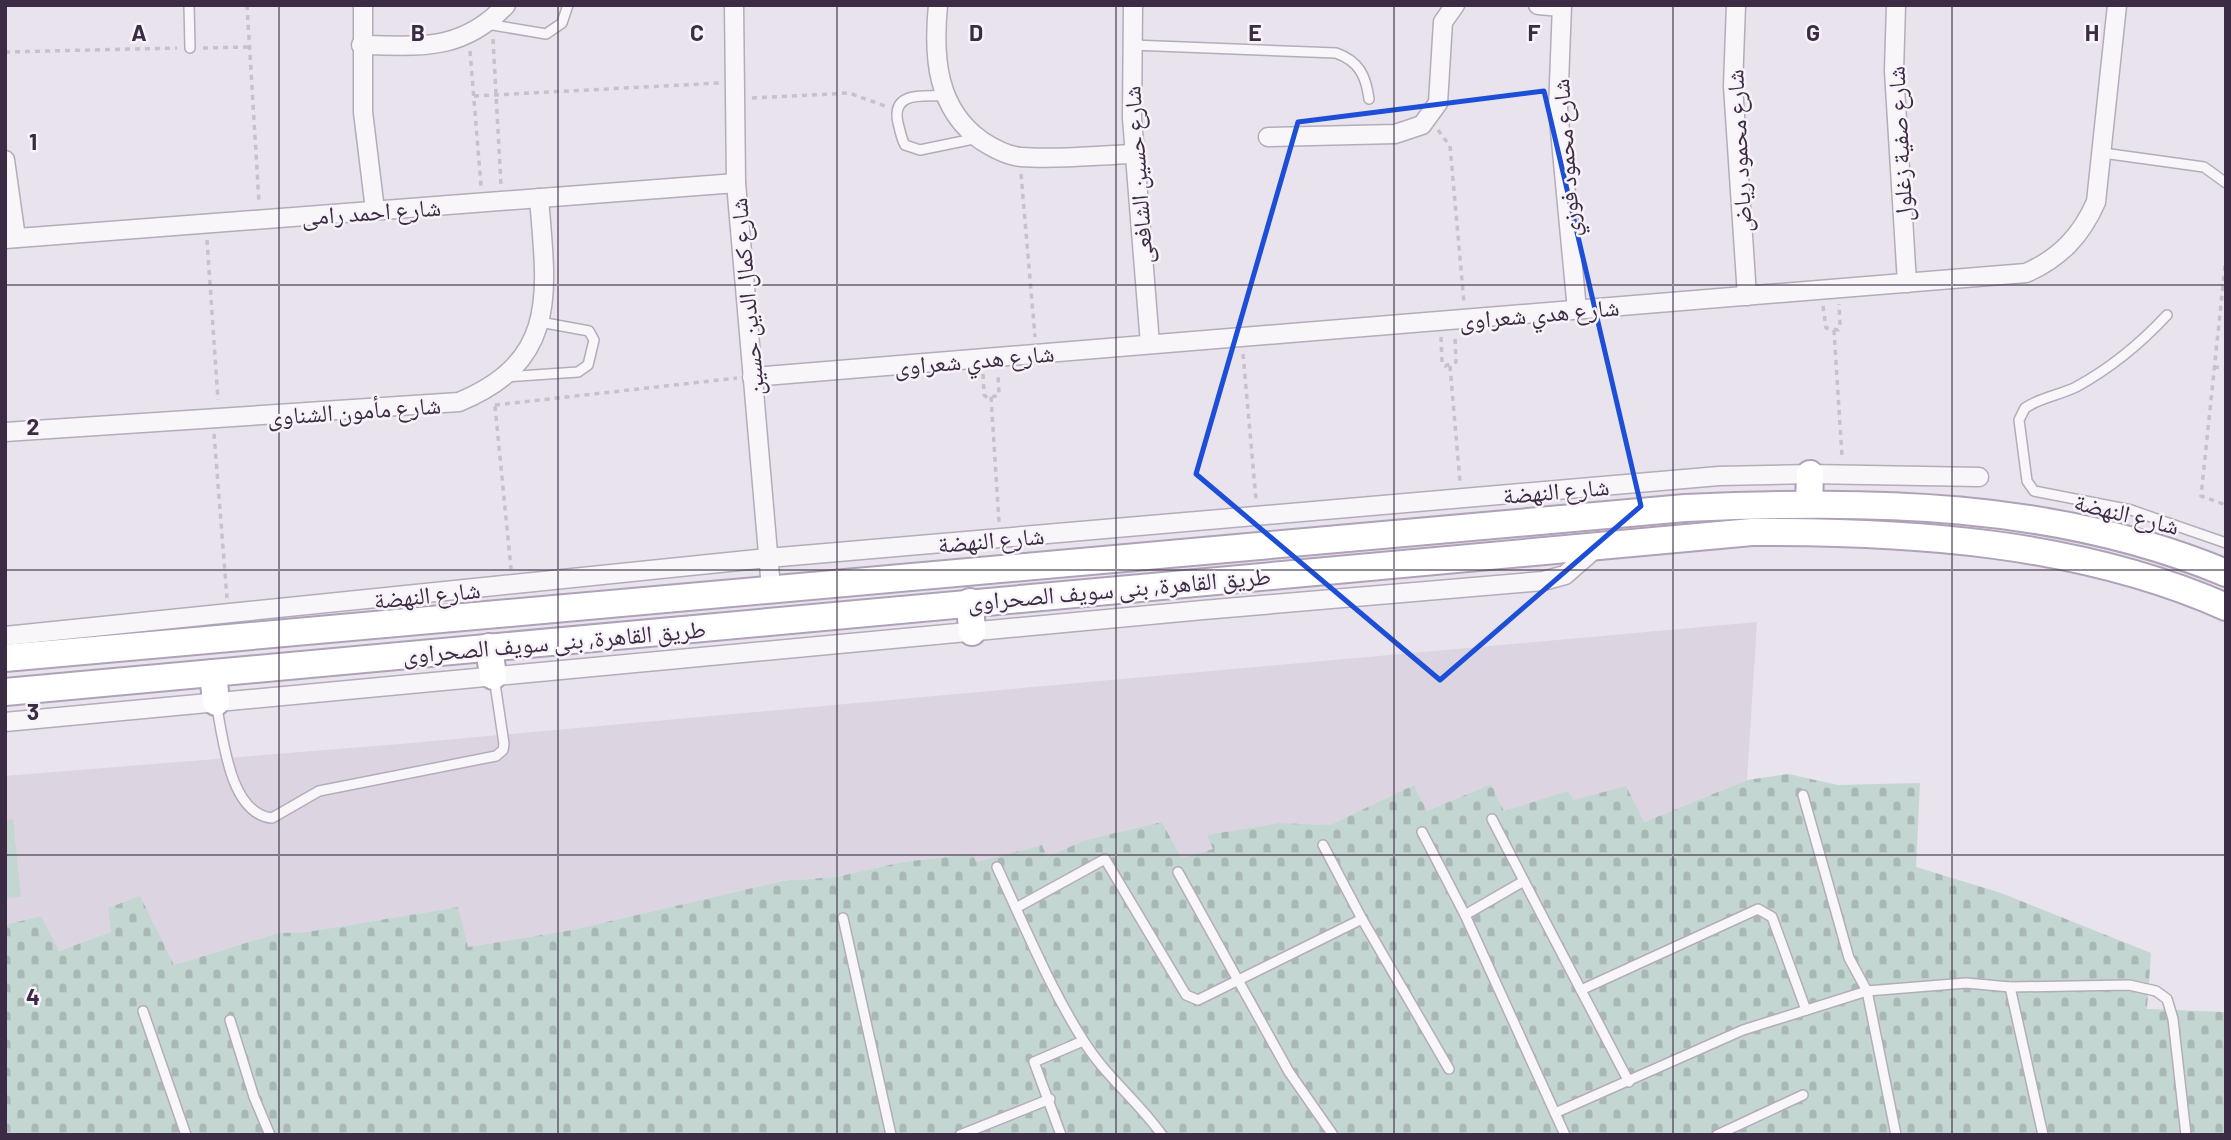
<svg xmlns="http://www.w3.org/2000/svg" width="2231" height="1140" font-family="Barlow,'Noto Naskh Arabic',sans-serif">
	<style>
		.built { fill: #dcd5e1 }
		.cemetery { fill: url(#cemetery-stones) }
		.pitch { fill: #c4d6d1 }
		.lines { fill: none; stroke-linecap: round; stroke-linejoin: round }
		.lane-casing { stroke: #b4acba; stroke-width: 12 }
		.street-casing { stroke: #b4acba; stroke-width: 21 }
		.primary-casing { stroke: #afa2b8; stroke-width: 30 }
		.path { stroke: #c8c1cb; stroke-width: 3.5; stroke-dasharray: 5 5; stroke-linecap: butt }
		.lane { stroke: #f9f6fa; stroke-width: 9 }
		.street { stroke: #f9f6fa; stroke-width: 18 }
		.primary { stroke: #fff; stroke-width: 26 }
		.marked { fill: none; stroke: #1d4ed8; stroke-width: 5; stroke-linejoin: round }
		.grid { fill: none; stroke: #3b2b44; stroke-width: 2; stroke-opacity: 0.55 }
		.labels { text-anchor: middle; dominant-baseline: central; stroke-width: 5; stroke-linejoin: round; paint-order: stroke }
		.street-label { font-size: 24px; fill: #3b2b44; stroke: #f7f3f9 }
		.grid-label { font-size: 23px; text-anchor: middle; font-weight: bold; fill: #3b2b44; stroke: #f7f3f9; stroke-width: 5; stroke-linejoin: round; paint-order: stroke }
	</style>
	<defs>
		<pattern id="cemetery-stones" width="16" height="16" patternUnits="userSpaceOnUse" patternTransform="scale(1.75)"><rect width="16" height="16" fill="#c4d6d1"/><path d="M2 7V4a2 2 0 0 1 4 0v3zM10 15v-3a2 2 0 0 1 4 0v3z" fill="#a9b8b5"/></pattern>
	</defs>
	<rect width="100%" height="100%" fill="#e8e3ec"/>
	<polygon class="built" points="1757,622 1747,780 1643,822 1626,787 1574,801 1568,792 1504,811 1491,784 1427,811 1414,785 1330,825 1279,823 1208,835 1213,849 1181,858 1162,822 1085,840 1047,857 1042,845 976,862 973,854 902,862 836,877 782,881 572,930 468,947 457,907 307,932 278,933 173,965 112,932 58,951 41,916 5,925 5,776 400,744"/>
	<polygon class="cemetery" points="1788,774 1838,785 1920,783 1916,867 2001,893 2151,953 2147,1009 2226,1012 2226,1135 5,1135 5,925 41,916 59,951 111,932 108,908 140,896 174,965 278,933 307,932 458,907 468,947 572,930 782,881 836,877 902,862 973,854 976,862 1042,845 1047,857 1085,840 1162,822 1181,858 1213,849 1207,835 1279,823 1330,825 1414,785 1427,811 1491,784 1504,811 1568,791 1574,800 1626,786 1644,822 1747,780"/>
	<polygon class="pitch" points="13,819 21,897 5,898 5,820"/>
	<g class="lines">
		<g class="lane-casing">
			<g id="lane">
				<polyline points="189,5 190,48"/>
				<polyline points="487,24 546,34 562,23 568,5"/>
				<path d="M1132 45 1336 53C1359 61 1366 76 1369 99"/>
				<path d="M946 96C923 96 891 91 898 123 900 130 901 138 905 145L920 150 978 138"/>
				<polyline points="2103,153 2204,167 2226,183"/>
				<path d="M2167 315C2140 344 2111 368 2076 387 2060 395 2039 398 2025 408L2019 420 2027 481 2034 491 2131 510 2226 543"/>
				<polyline points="505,377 578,372 588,365 594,340 589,331 540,322"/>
				<path d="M216 703C223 736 229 814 272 818L319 791 496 756 503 750 504 744 494 677"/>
				<polyline points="1803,795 1849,958 1867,991 1896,1135"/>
				<polyline points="1422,832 1465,915 1565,1135"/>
				<path d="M997 867C1024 925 1049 986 1083 1040 1105 1076 1138 1101 1162 1135"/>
				<polyline points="1178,872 1289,1072 1333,1135"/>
				<polyline points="1524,881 1629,1082"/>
				<polyline points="1016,908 1105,859 1186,995 1198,1000 1362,919 1323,845"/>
				<polyline points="1465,915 1524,881 1492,819"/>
				<polyline points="843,918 891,1135"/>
				<polyline points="1362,919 1449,1069"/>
				<polyline points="2010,987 2043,1135"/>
				<polyline points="1581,990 1758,909 1772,917 1806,1010"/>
				<polyline points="143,1011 186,1135"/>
				<polyline points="230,1020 254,1097 270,1135"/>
				<polyline points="1555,1113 1743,1030 1867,991 1966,983 2010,987 2129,985 2156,991 2167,999 2173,1019 2186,1135"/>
				<polyline points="960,1135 1050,1099"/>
				<polyline points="1061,1135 1034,1062 1083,1041"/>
				<polyline points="1717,1135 1803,1095"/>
			</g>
		</g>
		<g class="street-casing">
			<g id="street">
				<polyline points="363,5 363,112 375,210"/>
				<polyline points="734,5 736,183 771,588"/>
				<path d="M938 5C933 56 936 109 982 141 993 148 1007 156 1021 157 1058 160 1097 155 1134 154"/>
				<polyline points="1133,5 1132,118 1150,344"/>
				<polyline points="1538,5 1561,7"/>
				<polyline points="1562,5 1558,109 1577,310"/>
				<polyline points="1736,5 1733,86 1747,296"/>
				<polyline points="1896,5 1894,71 1907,283"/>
				<path d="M361 45C420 46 462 52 506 5"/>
				<polyline points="1268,137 1395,134 1422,125 1438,103 1443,22 1455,5"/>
				<polyline points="5,160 16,238"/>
				<polyline points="5,239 736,183"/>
				<path d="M752 377 2026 273C2060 258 2081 236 2096 202L2117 5"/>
				<path d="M5 432 459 402C561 360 546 289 539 198"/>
				<polyline points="5,636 768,558 1719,476 1810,474 1979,477"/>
				<polyline points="5,722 1203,610 1543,581 1565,575 1597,547"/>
			</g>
		</g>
		<g class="primary-casing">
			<g id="primary">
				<polyline points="1809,504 1810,474"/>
				<polyline points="970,602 972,632"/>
				<polyline points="489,647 493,676"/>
				<path d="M5 658 1685 508C1868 500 2054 501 2226 573"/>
				<polyline points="213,673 216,702"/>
				<path d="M5 692 1752 532C1910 531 2079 542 2226 607"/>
			</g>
		</g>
		<g class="path">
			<polyline points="247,5 259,203"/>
			<polyline points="493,39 501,185"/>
			<polyline points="203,48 249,47"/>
			<polyline points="470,51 481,186"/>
			<polyline points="5,52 177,48"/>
			<polyline points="474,96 720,83"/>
			<polyline points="752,98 849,93 885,106"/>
			<polyline points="1438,130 1450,146 1464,303"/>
			<polyline points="1021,174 1035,337"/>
			<polyline points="207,240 218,400"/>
			<polyline points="2226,256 2201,496 2226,505"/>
			<polyline points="1823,306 1826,328 1838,330 1840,325 1839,304"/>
			<polyline points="1834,330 1842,457"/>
			<polyline points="1441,337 1442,363 1445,366 1456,362 1455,336"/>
			<polyline points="1243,354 1256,500"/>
			<polyline points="1450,366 1460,482"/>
			<polyline points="2214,367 2226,368"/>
			<polyline points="983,374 984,395 988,398 999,395 998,374"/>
			<polyline points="991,397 999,522"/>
			<polyline points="495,405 737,378"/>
			<polyline points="495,406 511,569"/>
			<polyline points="214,434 227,598"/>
		</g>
		<use href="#lane" class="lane"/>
		<use href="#street" class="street"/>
		<use href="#primary" class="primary"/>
	</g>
	<path class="marked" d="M1544 91 1641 506 1440 680 1196 474 1298 122Z"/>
	<path class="grid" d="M279 5V1135M558 5V1135M837 5V1135M1116 5V1135M1394 5V1135M1673 5V1135M1952 5V1135M5 285H2226M5 570H2226M5 855H2226"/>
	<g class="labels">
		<g class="street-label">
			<text transform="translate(1899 144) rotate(-93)">شارع صفية زغلول</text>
			<text transform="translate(1738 151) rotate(-93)">شارع محمود رياض</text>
			<text transform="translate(1565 158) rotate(-94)">شارع محمود فوزي</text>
			<text transform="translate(1137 175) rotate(-94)">شارع حسين الشافعى</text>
			<text transform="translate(371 211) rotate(-4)">شارع احمد رامى</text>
			<text transform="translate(746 297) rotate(-95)">شارع كمال الدين حسين</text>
			<text transform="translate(1539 313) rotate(-5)">شارع هدي شعراوى</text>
			<text transform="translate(974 359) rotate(-5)">شارع هدي شعراوى</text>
			<text transform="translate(354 410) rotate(-4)">شارع مأمون الشناوى</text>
			<text transform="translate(1556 490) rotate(-5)">شارع النهضة</text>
			<text transform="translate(2127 513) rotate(14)">شارع النهضة</text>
			<text transform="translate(991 539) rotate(-5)">شارع النهضة</text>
			<text transform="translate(1119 588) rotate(-5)">طريق القاهرة, بنى سويف الصحراوى</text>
			<text transform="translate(427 594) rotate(-6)">شارع النهضة</text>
			<text transform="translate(554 641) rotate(-5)">طريق القاهرة, بنى سويف الصحراوى</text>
		</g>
	</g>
	<g class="grid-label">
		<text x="139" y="41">A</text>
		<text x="418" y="41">B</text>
		<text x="697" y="41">C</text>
		<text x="976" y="41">D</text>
		<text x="1255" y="41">E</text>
		<text x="1534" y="41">F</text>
		<text x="1813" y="41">G</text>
		<text x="2092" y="41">H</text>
		<text x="33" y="150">1</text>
		<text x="33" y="435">2</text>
		<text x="33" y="720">3</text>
		<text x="33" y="1005">4</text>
	</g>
	<rect width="2231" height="1140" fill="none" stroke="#3b2b44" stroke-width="14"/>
</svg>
